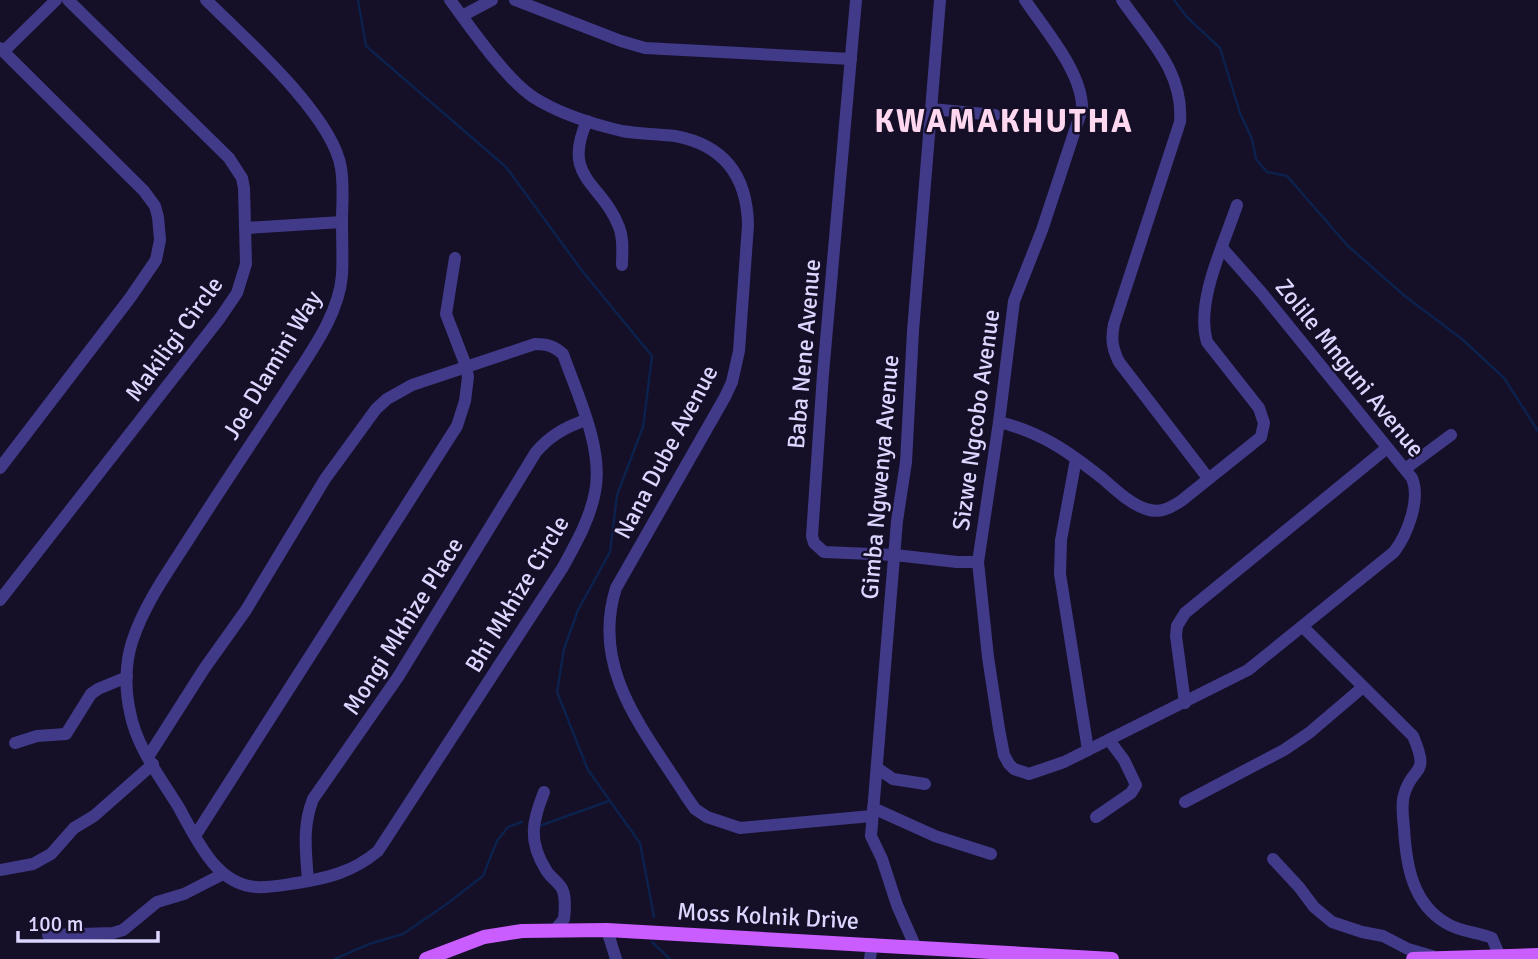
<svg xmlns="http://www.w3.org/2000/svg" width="1538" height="959" font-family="Signika,sans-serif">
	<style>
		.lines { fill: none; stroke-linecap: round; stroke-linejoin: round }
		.stream { stroke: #0c214b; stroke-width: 2.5 }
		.minor { stroke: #403a88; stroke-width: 12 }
		.major { stroke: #c95dff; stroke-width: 14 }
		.labels { text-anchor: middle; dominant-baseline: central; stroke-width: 5; stroke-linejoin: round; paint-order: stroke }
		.street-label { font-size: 24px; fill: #ddd6ff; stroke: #150f28 }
		.district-label { font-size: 32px; font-weight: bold; letter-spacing: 2px; fill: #ffd8f0; stroke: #150f28 }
	</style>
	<rect width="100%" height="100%" fill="#150f28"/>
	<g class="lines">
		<g class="stream">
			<polyline points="358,0 366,46 506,167 583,272 652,356 643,427 617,495 610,552 578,610 564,649 557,692 588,770 640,843 654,917"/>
			<polyline points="1174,0 1187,17 1220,48 1240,113 1252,139 1256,159 1267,172 1287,176 1348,246 1406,297 1462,339 1504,378 1538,431"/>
			<polyline points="539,826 609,801"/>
			<polyline points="652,942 670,959"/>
			<polyline points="335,959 369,944 403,934 444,906 483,876 497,841 508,827 522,822"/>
		</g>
		<g class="minor">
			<path d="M450 0C471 28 505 78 533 97 558 113 592 124 622 131 639 134 657 134 675 136 724 145 747 176 748 225L739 351 732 382 725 397 616 588C590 670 645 731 686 796L695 809 707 817 740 828 872 816"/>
			<polyline points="515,0 621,41 645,48 851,59"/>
			<polyline points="856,0 823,374 812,536 814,543 824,552 895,555 957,562 978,562"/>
			<path d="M1025 0C1045 30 1083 73 1082 109L1042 230 1014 301 999 422 978 562 988 657 999 729 1004 755 1009 764 1014 769 1029 774 1064 762 1248 670 1394 552C1407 535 1421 500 1412 478L1261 292 1223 249"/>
			<path d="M1122 0C1149 39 1184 72 1180 122L1114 324C1111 338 1112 348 1119 362L1208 478"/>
			<polyline points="462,16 492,0"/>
			<polyline points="0,48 144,191 155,206 158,217 160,240 156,260 130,298 0,468"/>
			<polyline points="4,51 56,0"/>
			<polyline points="931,109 995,115"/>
			<path d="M587 121C561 179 602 182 619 227 624 239 622 253 622 265"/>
			<polyline points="246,228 342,222"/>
			<path d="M999 422C1041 432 1069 452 1102 478 1115 489 1130 504 1146 509 1160 514 1170 508 1181 501L1261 437 1264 423 1259 408 1207 342C1195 302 1224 244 1237 205"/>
			<polyline points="1076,459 1061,540 1060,574 1088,750"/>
			<polyline points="1405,469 1451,435"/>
			<polyline points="0,600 220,318 237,293 246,264 244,188 242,178 229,158 68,0"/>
			<path d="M1303 627 1413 736C1431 778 1412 764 1404 795 1401 805 1403 817 1404 828 1406 864 1412 903 1446 923 1460 932 1477 932 1492 938L1501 959"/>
			<polyline points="1185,703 1176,636 1177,626 1185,613 1387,448"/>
			<polyline points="15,743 37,736 66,734 91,694 98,689 127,677"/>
			<path d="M148 757 204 669 246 610 325 479 376 409 387 399 412 385 535 344C547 344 554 346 563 354 577 394 604 449 595 492 590 519 576 543 563 567L378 851C353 872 328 878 297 883 283 885 270 888 256 887 215 884 196 838 178 806 160 777 136 746 130 712 125 690 125 664 132 642 145 602 170 569 192 534 224 484 257 435 289 386 310 353 339 315 342 275 343 257 342 239 342 222 342 204 344 186 341 168 333 116 245 38 206 0"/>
			<polyline points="877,768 893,779 925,784"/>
			<path d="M544 792C532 822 528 841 546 870 550 877 557 881 561 887 566 894 565 911 564 919L555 930"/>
			<polyline points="1185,802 1284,750 1309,733 1363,687"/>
			<polyline points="873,808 935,836 991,854"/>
			<polyline points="1096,817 1131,793 1136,785 1124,760 1109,740"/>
			<polyline points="195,836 457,426 465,401 468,377 466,366 446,314 455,258"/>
			<polyline points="1273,859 1299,887 1314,907 1332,922 1362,932 1383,936 1408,949 1432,956"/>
			<polyline points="0,870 33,864 51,854 74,828 94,816 153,764"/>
			<path d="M308 881C306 852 302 827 313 799L398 677 536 452C550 436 565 427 586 420"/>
			<polyline points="607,930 616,959"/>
			<polyline points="48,935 113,933 123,930 157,902 184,894 223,874"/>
			<polyline points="916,948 897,905 882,859 871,836 897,521 906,462 913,331 940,0"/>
			<polyline points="870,959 872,944"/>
		</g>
		<g class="major">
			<polyline points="426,959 484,937 522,931 607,930 1112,959"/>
			<polyline points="1413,959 1538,955"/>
		</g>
	</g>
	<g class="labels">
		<g class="street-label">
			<text transform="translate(174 339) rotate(-54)">Makiligi Circle</text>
			<text transform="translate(804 354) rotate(-85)">Baba Nene Avenue</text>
			<text transform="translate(272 365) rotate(-59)">Joe Dlamini Way</text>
			<text transform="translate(1350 368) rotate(51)">Zolile Mnguni Avenue</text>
			<text transform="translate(976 420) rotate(-82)">Sizwe Ngcobo Avenue</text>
			<text transform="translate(666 452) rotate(-62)">Nana Dube Avenue</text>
			<text transform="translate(880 477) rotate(-85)">Gimba Ngwenya Avenue</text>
			<text transform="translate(517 594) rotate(-59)">Bhi Mkhize Circle</text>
			<text transform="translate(403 626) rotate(-58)">Mongi Mkhize Place</text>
			<text transform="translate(768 916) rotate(3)">Moss Kolnik Drive</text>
		</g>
		<g class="district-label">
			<text x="1004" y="121">KWAMAKHUTHA</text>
		</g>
	</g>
	<path d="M18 931v10h140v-10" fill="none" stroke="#ddd6ff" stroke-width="3.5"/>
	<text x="28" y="931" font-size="21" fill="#ddd6ff" stroke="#150f28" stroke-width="5" paint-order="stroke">100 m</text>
</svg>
